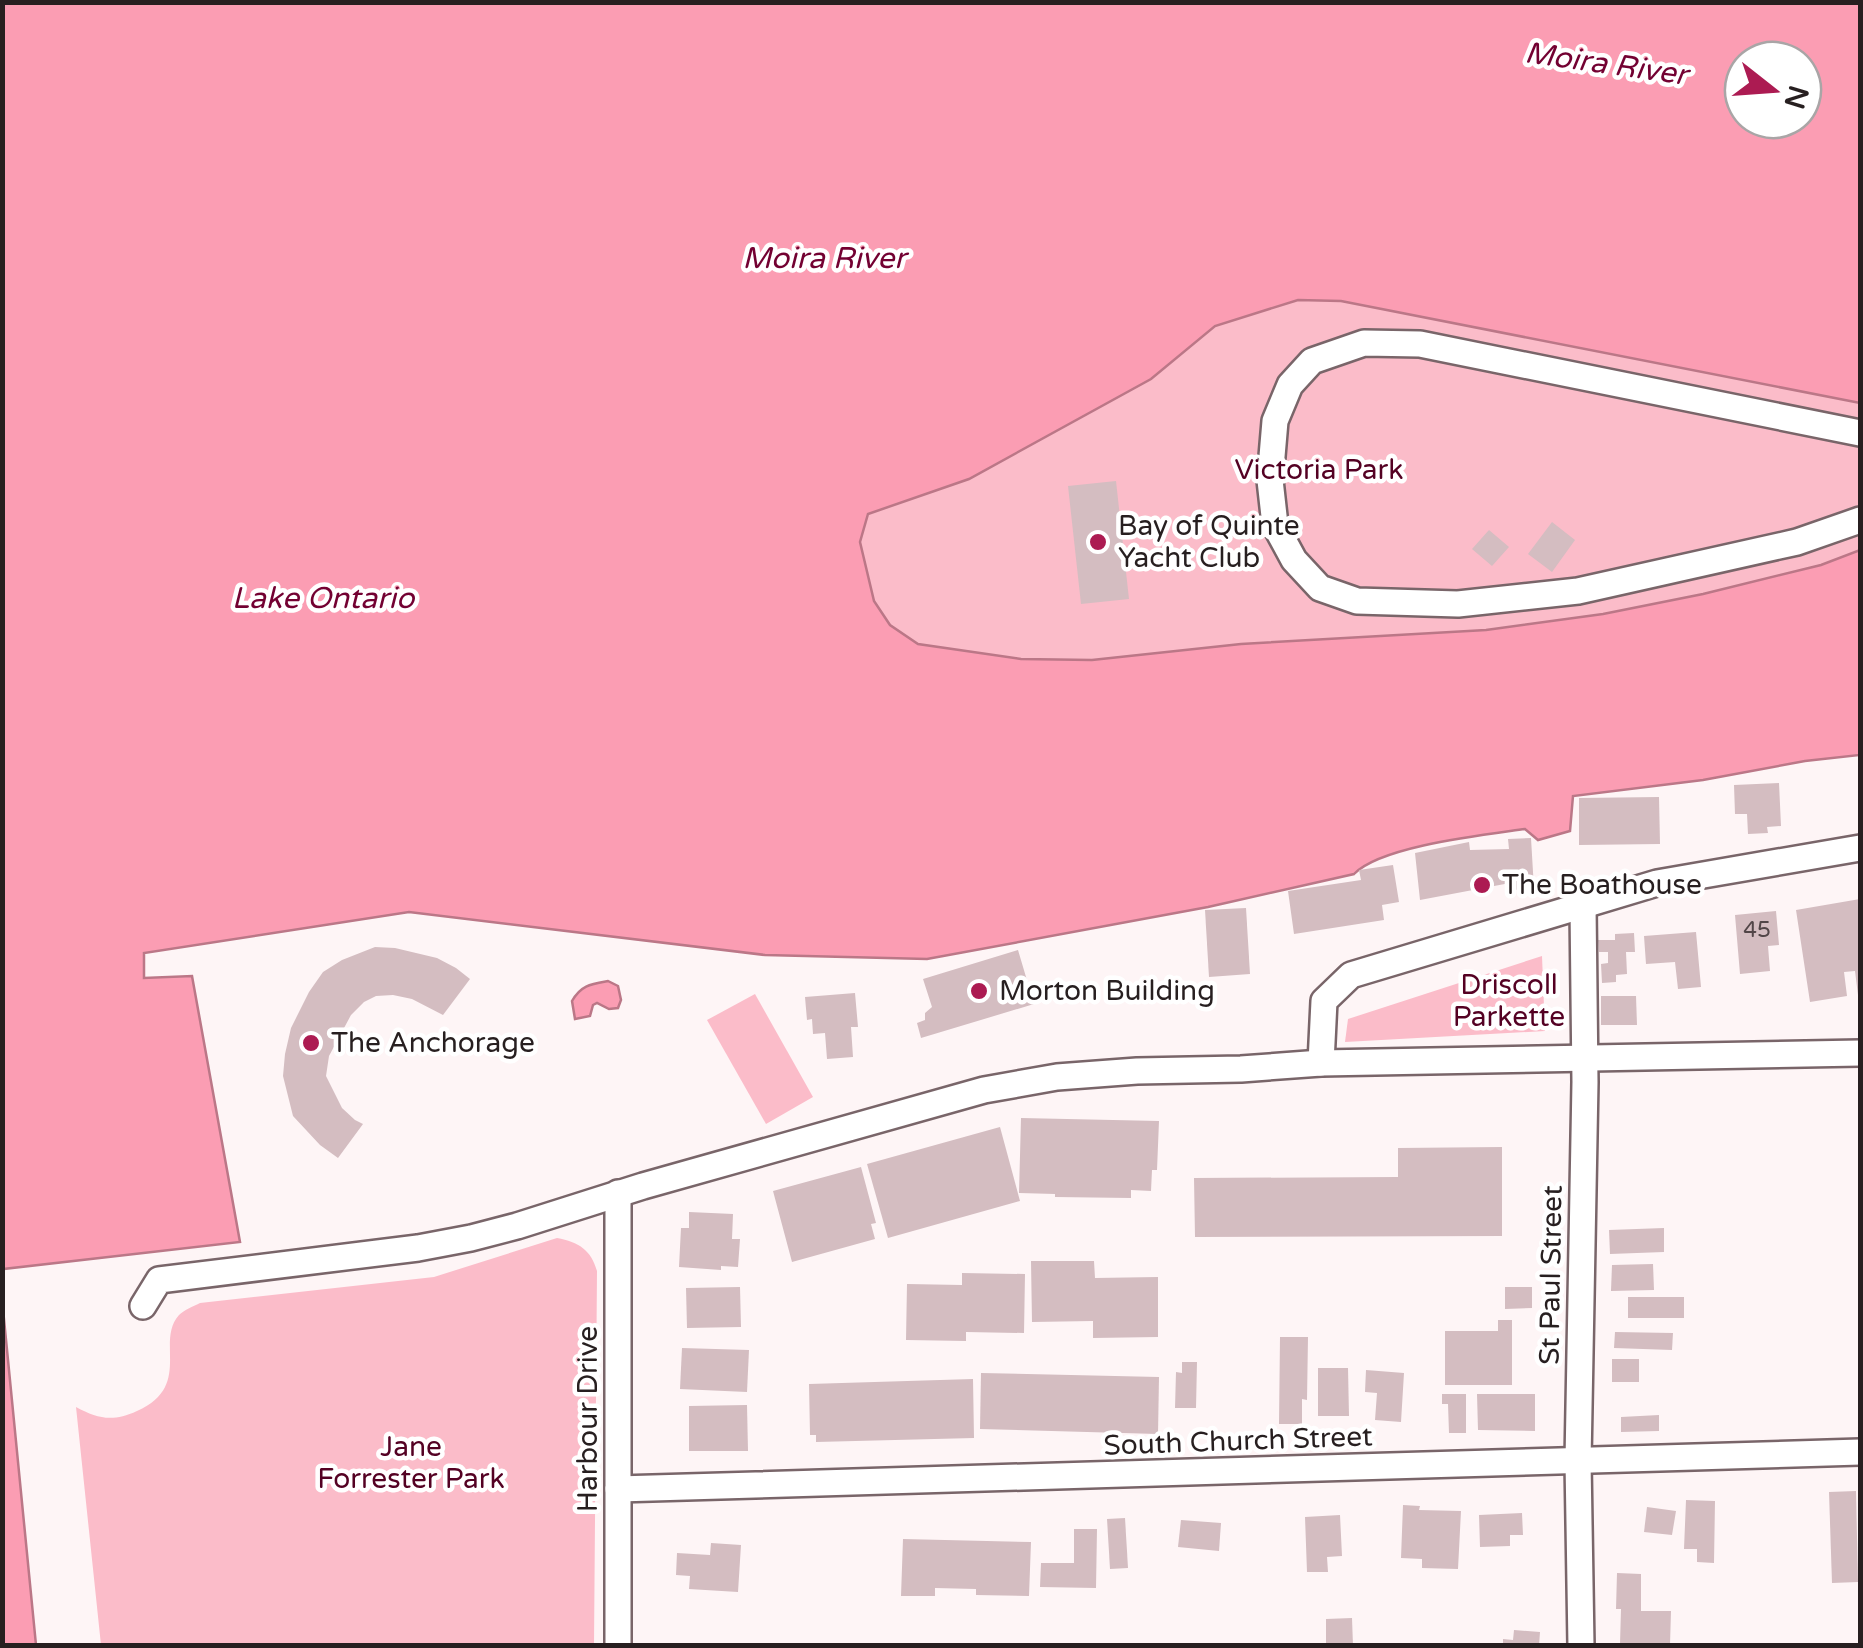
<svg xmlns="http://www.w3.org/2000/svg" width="1863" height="1648" font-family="'Varela Round',sans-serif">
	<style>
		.green { fill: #fbbcc9 }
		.water { fill: #fb9db3; stroke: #bb7787; stroke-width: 2.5; fill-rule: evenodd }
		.building { fill: #d4bdc1 }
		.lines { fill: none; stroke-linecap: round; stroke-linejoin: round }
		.minor-casing { stroke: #796569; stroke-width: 30 }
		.minor { stroke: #fff; stroke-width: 25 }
		.poi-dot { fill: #ac1b52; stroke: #fff; stroke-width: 4 }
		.labels { text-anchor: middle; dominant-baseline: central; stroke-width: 9; stroke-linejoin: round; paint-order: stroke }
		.number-label { font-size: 22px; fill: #524648 }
		.park-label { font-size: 28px; fill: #540123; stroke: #fff }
		.poi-label { font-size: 28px; fill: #271f20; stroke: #fff; text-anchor: start }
		.street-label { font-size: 28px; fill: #271f20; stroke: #fff }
		.water-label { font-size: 30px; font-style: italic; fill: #730132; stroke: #fff }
	</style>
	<rect width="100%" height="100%" fill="#fef5f6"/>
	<g class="green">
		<polygon points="1298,299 1341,301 1860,403 1860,550 1821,565 1704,594 1603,614 1486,630 1241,644 1092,660 1021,659 918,644 890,625 874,601 860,542 868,514 969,479 1151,379 1215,326"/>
		<polygon points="1542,956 1545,1031 1345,1042 1348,1019"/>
		<polygon points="755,994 813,1097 766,1124 707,1020"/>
		<path d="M557 1238C579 1242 591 1250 597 1271L594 1645H101L76 1407C98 1419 113 1422 137 1411 193 1386 155 1342 179 1315 184 1310 194 1306 200 1303L434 1277Z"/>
	</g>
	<g class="water">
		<path d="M2 3H1860V403L1341 301 1298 300 1215 326 1151 379 969 479 868 514 860 542 874 601 890 625 918 644 1021 659 1092 660 1241 644 1486 630 1603 614 1703 594 1821 565 1860 550V755L1805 761 1703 780 1573 796 1570 831 1538 840 1525 829C1483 835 1381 846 1354 874L1208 907 927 959 765 955 409 912 144 953V978L192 976 240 1242 3 1269ZM1743 60H1803V120H1743Z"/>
		<path d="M608 981 618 986 621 1000 618 1008 609 1009 597 1003 593 1005 590 1016 575 1019 572 1001C581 985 591 984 608 981Z"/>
		<polygon points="3,1309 36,1645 3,1645"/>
	</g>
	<g class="building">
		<polygon points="1116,481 1129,599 1081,604 1068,486"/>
		<polygon points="1552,522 1575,540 1552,572 1528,554"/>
		<polygon points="1489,530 1509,547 1492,566 1472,549"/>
		<polygon points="1779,783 1781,826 1767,827 1768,833 1748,834 1747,814 1735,814 1734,785"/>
		<polygon points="1659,797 1660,844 1579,845 1579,798"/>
		<polygon points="1531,838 1534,889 1511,890 1510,883 1420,900 1415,853 1469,842 1470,850 1509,849 1508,839"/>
		<polygon points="1393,865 1399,902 1382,905 1384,920 1294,934 1288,891 1361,880 1359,870"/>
		<polygon points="1860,899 1860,995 1858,995 1855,971 1844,972 1847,996 1810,1002 1796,910"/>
		<polygon points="1246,908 1250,974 1209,977 1205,910"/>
		<polygon points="1776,911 1779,945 1768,946 1770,971 1740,974 1735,915"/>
		<polygon points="1696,932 1701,987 1678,989 1675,962 1646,964 1644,936"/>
		<polygon points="1634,933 1635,952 1626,952 1627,974 1616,975 1616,982 1602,983 1601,964 1608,963 1608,952 1599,952 1598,940 1615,940 1615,934"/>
		<polygon points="375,947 395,948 437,958 456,968 470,979 443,1015 412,999 393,995 376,996 364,1002 351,1015 329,1056 326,1076 342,1108 355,1120 363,1124 338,1158 320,1145 293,1116 283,1076 285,1054 291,1028 309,992 323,972 342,960"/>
		<polygon points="1018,950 1034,1004 921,1038 917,1023 925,1020 925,1013 932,1007 923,979"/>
		<polygon points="855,993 858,1027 851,1027 853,1057 827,1059 825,1033 813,1034 812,1019 807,1020 805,997"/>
		<polygon points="1601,996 1636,996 1637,1025 1601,1025"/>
		<polygon points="1021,1118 1159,1121 1157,1170 1152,1170 1151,1191 1131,1190 1131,1198 1055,1197 1055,1194 1019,1193"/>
		<polygon points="1000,1127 1020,1201 888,1238 867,1164"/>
		<polygon points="1502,1147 1502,1236 1195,1237 1194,1178 1398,1177 1398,1148"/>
		<polygon points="861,1167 876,1223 871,1224 875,1239 792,1262 773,1191"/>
		<polygon points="689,1212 733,1214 732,1239 740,1239 738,1267 721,1266 721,1270 679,1267 681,1228 689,1228"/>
		<polygon points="1664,1228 1664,1252 1610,1254 1609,1230"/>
		<polygon points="1031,1261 1094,1261 1095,1278 1158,1277 1158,1337 1093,1338 1093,1321 1032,1322"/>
		<polygon points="1653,1264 1654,1290 1611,1291 1612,1265"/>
		<polygon points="962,1273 1025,1274 1024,1333 966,1332 966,1341 906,1340 907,1284 962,1285"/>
		<polygon points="740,1287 741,1327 687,1328 686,1288"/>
		<polygon points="1505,1287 1532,1287 1532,1308 1505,1309"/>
		<rect x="1628" y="1297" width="56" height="21"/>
		<polygon points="1498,1320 1512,1320 1512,1385 1445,1385 1445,1331 1498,1331"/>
		<polygon points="1615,1332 1673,1333 1672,1350 1614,1348"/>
		<polygon points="1280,1337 1308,1337 1307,1400 1302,1399 1302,1424 1279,1424"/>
		<polygon points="682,1348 749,1350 747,1392 680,1389"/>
		<rect x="1612" y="1359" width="27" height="23"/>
		<polygon points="1182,1362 1197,1362 1196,1408 1175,1408 1176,1372 1182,1373"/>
		<polygon points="1318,1368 1348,1368 1349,1416 1318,1416"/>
		<polygon points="1366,1370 1404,1373 1401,1422 1375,1420 1377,1393 1365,1392"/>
		<polygon points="981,1373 1159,1377 1158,1434 980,1429"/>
		<polygon points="973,1379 974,1438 816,1442 816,1435 810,1435 809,1384"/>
		<polygon points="1442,1394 1466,1394 1466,1433 1449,1433 1448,1404 1442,1404"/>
		<polygon points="1477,1394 1535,1394 1535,1431 1478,1430"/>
		<polygon points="747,1405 748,1451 689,1451 689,1406"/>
		<polygon points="1659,1415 1659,1431 1621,1432 1621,1417"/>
		<polygon points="1856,1491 1858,1582 1832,1583 1829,1492"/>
		<polygon points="1686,1500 1715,1501 1714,1563 1697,1562 1697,1549 1684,1549"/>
		<polygon points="1403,1505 1420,1506 1419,1510 1461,1511 1458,1569 1422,1568 1422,1559 1401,1558"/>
		<polygon points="1647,1507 1676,1511 1672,1535 1644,1532"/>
		<polygon points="1522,1513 1523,1535 1510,1535 1510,1546 1480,1547 1479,1515"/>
		<polygon points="1340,1515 1342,1556 1327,1557 1328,1572 1307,1572 1305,1517"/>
		<polygon points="1125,1518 1128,1568 1110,1569 1107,1519"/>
		<polygon points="1181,1520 1221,1523 1219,1551 1178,1547"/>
		<polygon points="1074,1529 1097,1529 1096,1588 1040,1587 1041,1563 1074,1563"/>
		<polygon points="903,1539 1031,1542 1029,1596 976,1595 976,1589 935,1588 935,1596 901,1596"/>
		<polygon points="711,1543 741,1545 738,1592 689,1589 690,1576 676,1575 677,1553 710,1555"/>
		<polygon points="1617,1573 1641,1574 1641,1611 1671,1611 1670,1645 1620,1644 1621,1609 1616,1609"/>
		<polygon points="1352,1618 1353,1646 1326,1646 1326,1619"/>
		<polygon points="1514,1630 1540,1632 1539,1646 1503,1646 1503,1639 1513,1640"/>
	</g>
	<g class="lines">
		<g class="minor-casing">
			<g id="minor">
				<polyline points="1860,433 1420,344 1364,343 1312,361 1290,385 1275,421 1270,480 1275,525 1294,560 1320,588 1357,601 1458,604 1578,591 1797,542 1860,520"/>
				<polyline points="1321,1063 1324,1001 1351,975 1657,883 1860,848"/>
				<polyline points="143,1306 159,1280 418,1248 471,1238 517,1226 643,1186 984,1090 1057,1077 1137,1071 1241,1069 1321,1063 1860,1053"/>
				<polyline points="618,1489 1860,1452"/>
				<polyline points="618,1646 618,1193"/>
				<polyline points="1581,1646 1578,1461 1585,1082 1583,906"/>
			</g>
		</g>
		<use href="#minor" class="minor"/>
	</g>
	<g class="poi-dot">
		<circle cx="1098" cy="542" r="10"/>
		<circle cx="1482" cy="885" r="10"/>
		<circle cx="979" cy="991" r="10"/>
		<circle cx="311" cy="1043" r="10"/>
	</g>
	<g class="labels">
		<g class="number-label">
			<text x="1757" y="930">45</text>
		</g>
		<g class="park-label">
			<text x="1319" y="470">Victoria Park</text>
			<text x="1509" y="985">Driscoll<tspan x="1509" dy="32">Parkette</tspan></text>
			<text x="411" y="1447">Jane<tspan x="411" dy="32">Forrester Park</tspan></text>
		</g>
		<g class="poi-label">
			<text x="1118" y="526">Bay of Quinte<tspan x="1118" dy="32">Yacht Club</tspan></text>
			<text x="1502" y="885">The Boathouse</text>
			<text x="999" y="991">Morton Building</text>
			<text x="331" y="1043">The Anchorage</text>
		</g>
		<g class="street-label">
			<text transform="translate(1551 1275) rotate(-89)">St Paul Street</text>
			<text transform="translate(588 1419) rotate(-90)">Harbour Drive</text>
			<text transform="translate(1238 1441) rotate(-2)">South Church Street</text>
		</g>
		<g class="water-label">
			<text transform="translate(1606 64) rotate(8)">Moira River</text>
			<text x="824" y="258">Moira River</text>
			<text x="323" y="598">Lake Ontario</text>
		</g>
	</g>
	<rect width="1863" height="1648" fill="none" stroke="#271f20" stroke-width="10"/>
	<g transform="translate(1773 90) rotate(107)"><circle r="48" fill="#ffffff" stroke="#a9a5a6" stroke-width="2.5"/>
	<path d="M0-8L18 38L0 25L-18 38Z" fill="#ac1b52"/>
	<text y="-15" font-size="28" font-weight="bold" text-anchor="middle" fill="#271f20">N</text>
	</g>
</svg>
